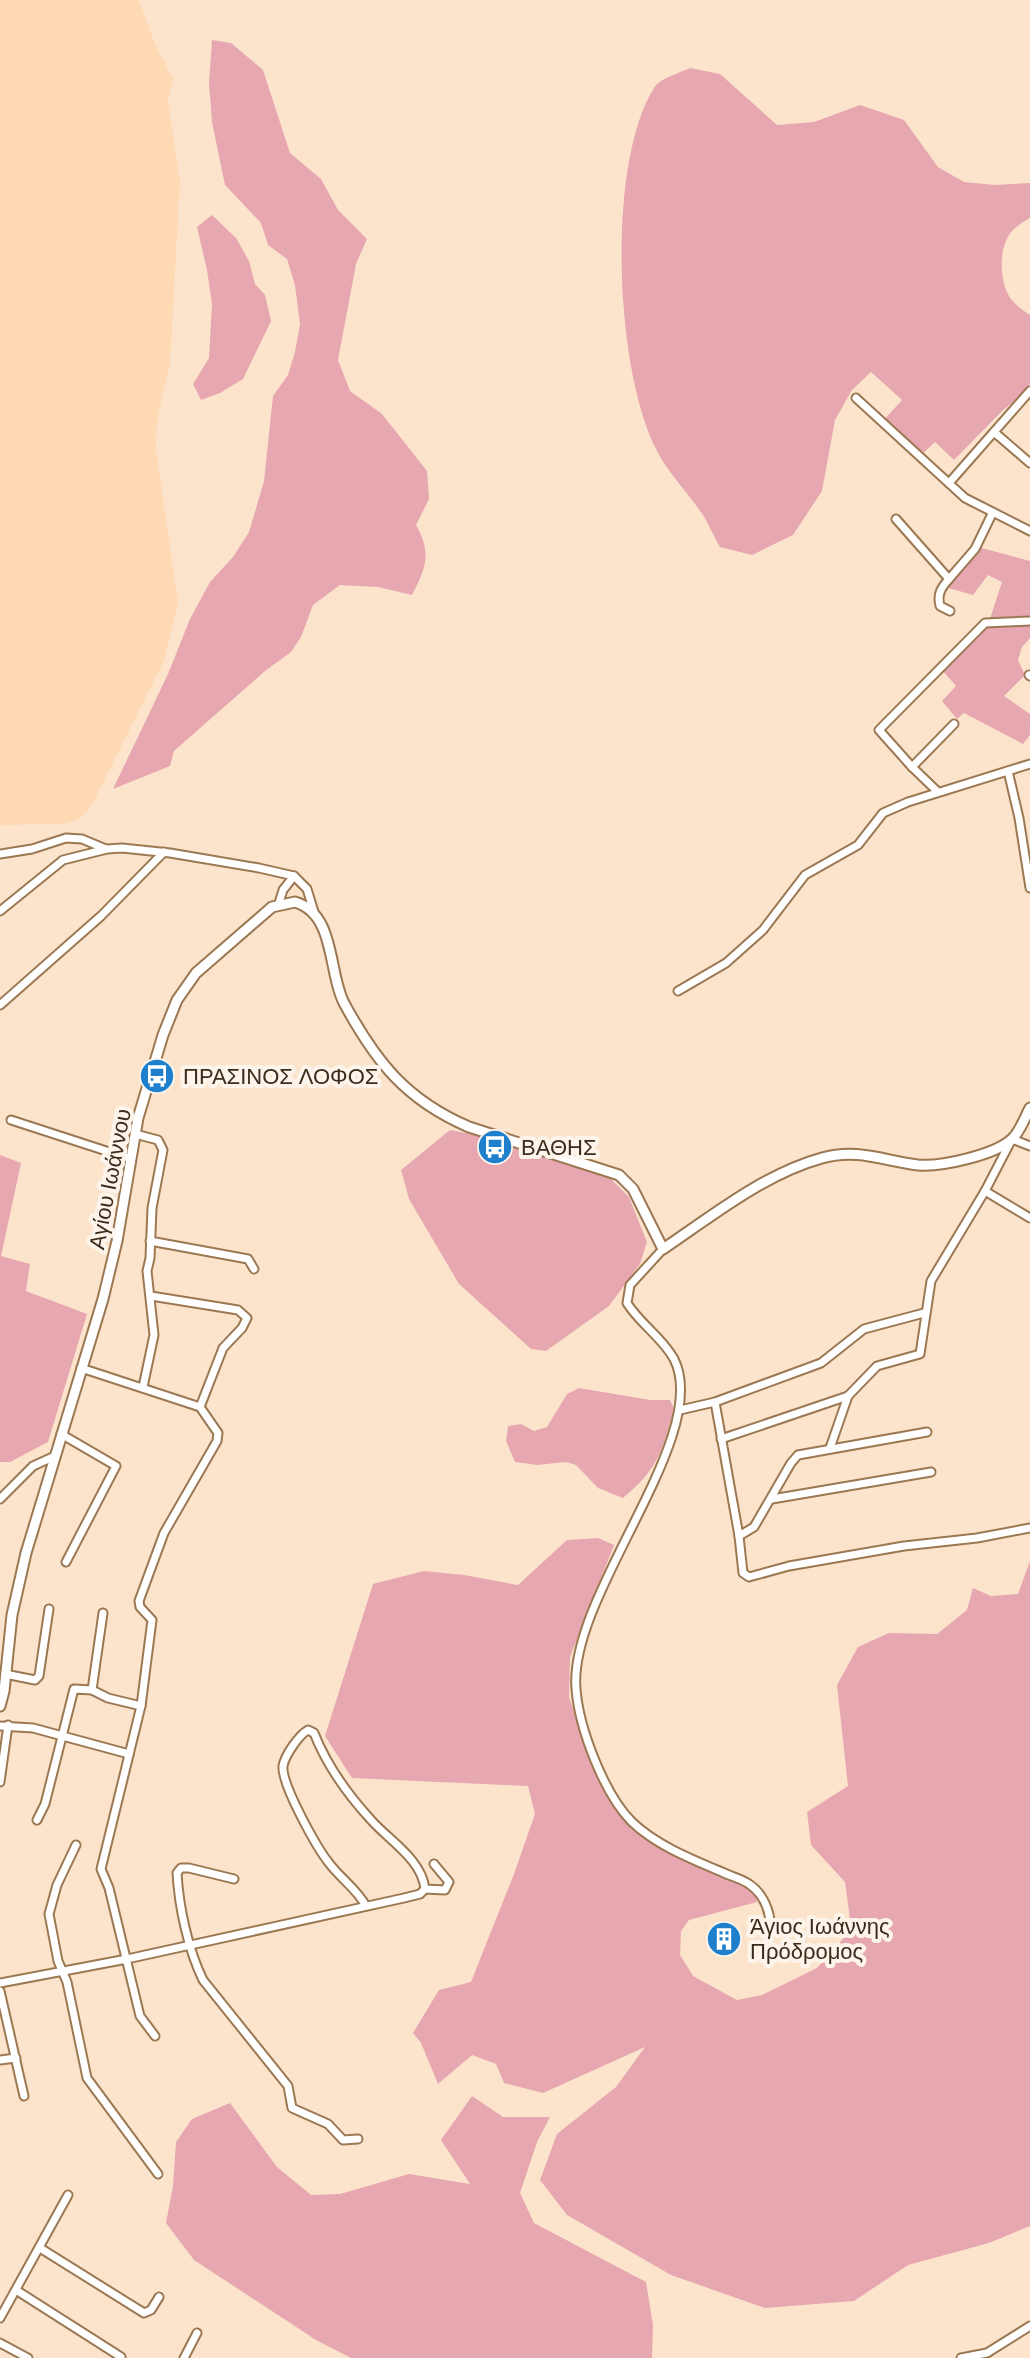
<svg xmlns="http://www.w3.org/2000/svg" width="1030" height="2358" font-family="'DM Sans',sans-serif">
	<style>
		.built { fill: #fed9b4 }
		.green { fill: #e6a7b1 }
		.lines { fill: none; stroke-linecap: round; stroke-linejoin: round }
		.minor-casing { stroke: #9c7852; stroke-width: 11 }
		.tertiary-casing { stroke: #9c7852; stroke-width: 13 }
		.minor { stroke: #fff; stroke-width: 7 }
		.tertiary { stroke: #fff; stroke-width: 9 }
		.labels { text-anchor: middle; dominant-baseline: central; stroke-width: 8; stroke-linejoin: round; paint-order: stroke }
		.poi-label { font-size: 22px; fill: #3b2c1c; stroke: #fdf5ec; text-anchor: start }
		.street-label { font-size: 22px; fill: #3b2c1c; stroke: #fdf5ec }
	</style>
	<rect width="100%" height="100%" fill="#fce4cc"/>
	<polygon class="built" points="0,0 139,0 155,44 173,79 168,101 180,181 170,364 157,421 156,449 178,603 164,661 91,807 78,820 65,824 0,825"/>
	<g class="green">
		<path d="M212 40 231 43 263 70 290 153 321 179 338 210 367 239 356 264 338 360 350 391 382 414 427 471 429 499 416 525C432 553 426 568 412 595L378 587 340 585 313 605 301 637 291 652 265 671 174 751 170 766 113 789 168 674 190 619 210 582 233 557 249 532 264 481 273 396 288 375 295 352 300 324 295 285 287 259 268 245 261 223 225 185 212 122 209 83Z"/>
		<path d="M690 68 720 74 777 125 814 122 860 105 904 120 938 167 964 182 995 185 1030 183V218C1025 221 1018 225 1014 229 999 243 999 274 1007 292 1011 302 1021 309 1030 315V384L1018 399 1003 410 954 460 935 442 917 459 883 421 902 400 871 372 852 390 835 420 822 491 793 535 752 555 720 547C714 537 709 525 703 515 688 493 669 474 657 451 615 372 606 164 654 88 660 78 680 73 690 68Z"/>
		<polygon points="212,215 236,238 249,261 255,284 265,295 271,321 243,379 220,393 201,400 193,384 209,358 212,304 207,270 197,227"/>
		<polygon points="978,547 1030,561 1030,638 1022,647 1018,660 1025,675 1004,696 1030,714 1030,735 1023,744 964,713 957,719 942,701 956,686 942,670 987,628 1002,582 988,575 973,595 945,587"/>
		<polygon points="450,1130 471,1134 609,1177 629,1197 647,1242 640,1264 609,1306 546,1351 531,1349 459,1284 409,1199 401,1170"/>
		<polygon points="0,1155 21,1163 1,1256 30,1264 26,1291 87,1314 48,1442 10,1462 0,1462"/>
		<path d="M579 1388 650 1400H670L674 1409C663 1451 657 1470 623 1498L598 1488 576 1465 566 1462 537 1465 515 1462 506 1441 508 1426 521 1424 534 1431 547 1427 567 1394Z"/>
		<polygon points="598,1538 614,1545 570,1657 569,1697 588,1753 611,1796 643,1834 678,1855 755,1890 757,1902 689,1920 681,1931 680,1955 693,1976 737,2000 762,1995 817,1968 839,1944 851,1926 845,1882 811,1845 807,1812 848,1786 837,1685 858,1647 889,1633 937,1634 967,1610 973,1588 991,1596 1018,1594 1030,1561 1030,2226 989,2243 908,2265 854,2301 765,2308 671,2275 567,2215 540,2180 557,2134 616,2087 645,2047 543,2093 504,2083 496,2064 472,2055 438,2084 421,2043 413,2033 439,1990 471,1982 514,1874 535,1814 528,1786 352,1778 325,1736 373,1584 424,1571 464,1575 518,1585 567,1540"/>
		<polygon points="472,2096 503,2117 550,2117 537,2142 520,2193 534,2223 646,2282 653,2325 652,2358 351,2358 316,2340 194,2260 166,2223 173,2186 176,2142 192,2119 230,2103 277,2167 311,2195 340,2194 409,2174 470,2184 441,2140"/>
	</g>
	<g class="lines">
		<g class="minor-casing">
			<g id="minor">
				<polyline points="856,398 965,498 1030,531"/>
				<polyline points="994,432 1030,463"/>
				<polyline points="949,483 1030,391"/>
				<polyline points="896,519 949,579 975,549 992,514"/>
				<path d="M949 579C941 588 937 594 940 606L950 611"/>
				<polyline points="1029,675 1030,676"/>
				<polyline points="954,724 912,767 879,730 985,623 1030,621"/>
				<polyline points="912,767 938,792"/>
				<polyline points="1008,771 1019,818 1030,888"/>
				<polyline points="0,854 32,849 66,838 82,839 106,849"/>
				<polyline points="279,903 283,890 294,876"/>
				<polyline points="0,911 63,860 107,849 122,848 170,853 259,868 294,876 307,889 315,915"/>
				<polyline points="678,991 726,963 763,930 805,875 858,845 883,813 908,802 1030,764"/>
				<polyline points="0,1005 101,916 164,852"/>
				<polyline points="11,1120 131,1159"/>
				<polyline points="135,1134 158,1140 163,1150 152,1208 150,1258 147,1271 154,1335 143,1387"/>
				<polyline points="985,1191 1030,1218"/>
				<polyline points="150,1241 248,1259 254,1269"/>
				<path d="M663 1249 630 1285 627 1303C640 1324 662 1337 674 1359 713 1436 568 1595 576 1689 579 1728 604 1794 632 1822 656 1845 691 1859 722 1872 730 1876 742 1879 749 1884 761 1892 768 1906 770 1920"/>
				<polyline points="151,1296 238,1310 247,1318 242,1328 223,1348 200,1407"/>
				<polyline points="81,1368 200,1407 218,1433 217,1441 164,1533 139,1601 140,1607 152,1620 141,1706 101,1869 109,1888 140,2016 155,2036"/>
				<polyline points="715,1402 739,1536 743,1573 749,1577 789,1566 904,1546 977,1538 1030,1528"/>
				<polyline points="680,1410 715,1402 821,1363 864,1329 924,1313"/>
				<polyline points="61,1434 116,1466 66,1562"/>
				<polyline points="721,1439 848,1396"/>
				<polyline points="830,1448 848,1396 877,1366 920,1354 931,1281 985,1191 1012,1139 1030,1146"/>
				<polyline points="0,1499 33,1466 55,1456"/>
				<polyline points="772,1499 931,1472"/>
				<polyline points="739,1536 754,1527 791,1463 798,1455 927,1432"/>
				<polyline points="5,1674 35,1680 39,1676 49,1609"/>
				<polyline points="92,1690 103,1613"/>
				<polyline points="0,1726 33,1728 129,1754"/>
				<polyline points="0,1782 8,1725"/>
				<polyline points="37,1820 45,1804 74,1689 92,1690 108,1698 141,1706"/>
				<polyline points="76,1845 57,1885 49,1914 58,1961 67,1982 87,2078 158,2174"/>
				<path d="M234 1879 189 1868H181L177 1873C179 1908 188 1949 203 1980L288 2086 292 2108 328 2124 343 2140 358 2139"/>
				<path d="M366 1906C357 1889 340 1878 329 1863 317 1848 281 1784 283 1766 285 1755 299 1735 308 1730L314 1733C327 1766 348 1795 372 1821 390 1841 422 1860 425 1889L445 1890 449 1882 434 1864"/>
				<polyline points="0,1983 127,1959 404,1898 420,1894 425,1889"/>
				<polyline points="0,1991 24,2096"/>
				<polyline points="0,2060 16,2058"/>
				<polyline points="40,2248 144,2313 151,2310 159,2297"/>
				<polyline points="16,2290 121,2357"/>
				<polyline points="0,2318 68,2195"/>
				<polyline points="0,2343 28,2358"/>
				<polyline points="184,2358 197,2333"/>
				<polyline points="961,2358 987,2353 1030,2326"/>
			</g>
		</g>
		<g class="tertiary-casing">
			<path id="tertiary" d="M0 1706 4 1691 12 1615 26 1553 103 1299 117 1241 138 1118 163 1035 177 1000 196 973 272 907 295 902C336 914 328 973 344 1003 376 1062 406 1100 469 1127L619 1175 633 1189 663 1249C712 1216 764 1174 822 1158 858 1148 884 1161 918 1165 941 1167 995 1155 1012 1139 1020 1132 1025 1117 1030 1108"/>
		</g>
		<use href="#minor" class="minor"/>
		<use href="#tertiary" class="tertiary"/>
	</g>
	<defs>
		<g id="bus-disc" transform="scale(1.8)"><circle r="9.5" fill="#1e80cc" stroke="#fdf5ec"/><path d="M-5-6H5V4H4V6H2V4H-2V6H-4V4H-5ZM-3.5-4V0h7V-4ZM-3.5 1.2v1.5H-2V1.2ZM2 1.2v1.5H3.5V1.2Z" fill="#fff"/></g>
		<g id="building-disc" transform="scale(1.8)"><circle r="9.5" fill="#1e80cc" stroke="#fdf5ec"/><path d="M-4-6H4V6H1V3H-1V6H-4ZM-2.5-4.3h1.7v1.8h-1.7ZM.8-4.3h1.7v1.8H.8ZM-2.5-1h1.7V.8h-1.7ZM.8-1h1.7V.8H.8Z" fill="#fff"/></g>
	</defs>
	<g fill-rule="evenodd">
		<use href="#bus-disc" x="157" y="1076"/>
		<use href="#bus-disc" x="495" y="1147"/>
		<use href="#building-disc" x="724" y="1939"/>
	</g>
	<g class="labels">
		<g class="poi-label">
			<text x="183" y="1076">ΠΡΑΣΙΝΟΣ ΛΟΦΟΣ</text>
			<text x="521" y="1147">ΒΑΘΗΣ</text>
			<text x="750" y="1926">Άγιος Ιωάννης<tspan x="750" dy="25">Πρόδρομος</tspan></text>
		</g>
		<g class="street-label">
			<text transform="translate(110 1179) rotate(-79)">Αγίου Ιωάννου</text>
		</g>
	</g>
</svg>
